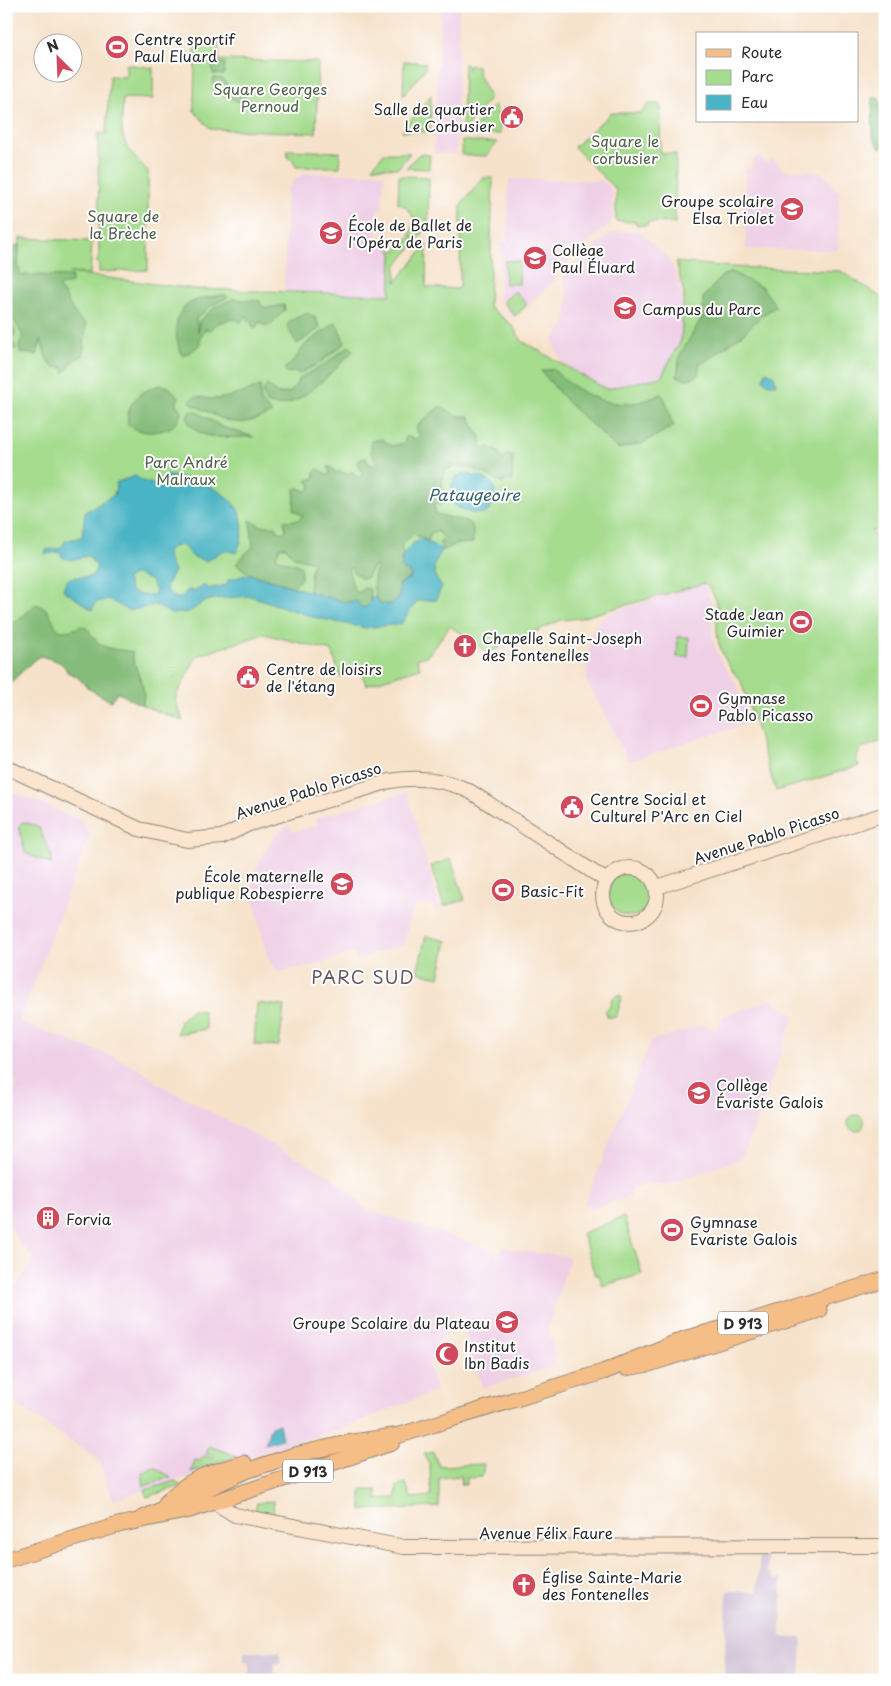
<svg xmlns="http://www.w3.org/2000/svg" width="891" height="1686" font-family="'Playpen Sans',sans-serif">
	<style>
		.built { fill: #efd0e7 }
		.industrial { fill: #cdbed3 }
		.green { fill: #a5dc8e; stroke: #68845c }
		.forest { fill: #84bc79; stroke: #587452 }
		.water { fill: #48b4c5; stroke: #3a7078; fill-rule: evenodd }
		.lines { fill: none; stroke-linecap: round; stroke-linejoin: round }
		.secondary-casing { stroke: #90867a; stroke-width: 16 }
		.primary-casing { stroke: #90867a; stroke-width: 17 }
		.secondary { stroke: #fbe5cf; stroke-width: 14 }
		.primary { stroke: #f6be87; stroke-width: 15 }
		.labels { text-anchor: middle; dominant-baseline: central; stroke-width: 4; stroke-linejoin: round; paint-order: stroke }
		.shield { fill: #fff; stroke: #6b6b6b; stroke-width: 1 }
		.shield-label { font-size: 14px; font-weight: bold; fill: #2b2b2b }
		.poi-label { font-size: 15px; fill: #2b2b2b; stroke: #fff; text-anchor: start }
		.park-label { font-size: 15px; fill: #506049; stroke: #fff }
		.street-label { font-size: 15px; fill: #2b2b2b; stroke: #fff }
		.water-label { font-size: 16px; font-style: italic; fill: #376269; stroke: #fff }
		.quarter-label { font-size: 18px; letter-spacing: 1px; fill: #665863; stroke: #fff }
	</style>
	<rect width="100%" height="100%" fill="#fff"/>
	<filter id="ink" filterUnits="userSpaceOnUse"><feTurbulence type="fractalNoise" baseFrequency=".02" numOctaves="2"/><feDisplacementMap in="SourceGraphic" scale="10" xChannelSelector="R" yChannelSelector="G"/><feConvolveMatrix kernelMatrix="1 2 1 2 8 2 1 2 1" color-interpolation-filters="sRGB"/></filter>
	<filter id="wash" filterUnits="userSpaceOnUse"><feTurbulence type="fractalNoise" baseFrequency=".0096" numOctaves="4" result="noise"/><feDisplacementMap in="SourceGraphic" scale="20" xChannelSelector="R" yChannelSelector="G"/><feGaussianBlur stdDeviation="1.12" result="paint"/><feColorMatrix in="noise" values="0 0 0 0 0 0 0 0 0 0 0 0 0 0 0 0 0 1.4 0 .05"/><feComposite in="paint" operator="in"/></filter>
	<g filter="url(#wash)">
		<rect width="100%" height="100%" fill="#f6e2ca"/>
		<g class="built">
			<polygon points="441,6 459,6 456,154 434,153"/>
			<polygon points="6,133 12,139 10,228 13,231 11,268 6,272"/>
			<polygon points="759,155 766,163 772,158 783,170 822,172 839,192 838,250 746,249 745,169 753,168 753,160"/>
			<polygon points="374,172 384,175 382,209 379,208 376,213 374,226 378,237 389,243 389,252 392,252 391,295 284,292 287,190 294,180 306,173 364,174"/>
			<polygon points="509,179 603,181 613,191 612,221 553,274 556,279 514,318 499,300 501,242 507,242"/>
			<polygon points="626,231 640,232 669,259 680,286 686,332 670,366 652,384 600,391 561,360 553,340 566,322 568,295 563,276 609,234"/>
			<polygon points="705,583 713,609 712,631 714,644 722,664 736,683 749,723 629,761 586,680 591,634 599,621 610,613"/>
			<polygon points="6,789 81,820 90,834 19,1022 114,1057 139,1069 157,1083 329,1175 366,1209 499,1252 492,1275 503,1246 513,1250 567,1256 570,1259 547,1329 554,1351 555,1366 483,1388 463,1327 466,1317 455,1313 447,1333 437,1344 431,1356 433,1360 428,1362 436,1391 337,1430 113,1500 100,1461 6,1397 6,1294 9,1295 35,1259 21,1245 6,1221 6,1111 17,1083 6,1079"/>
			<polygon points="407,792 440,909 438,911 434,906 417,905 413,908 403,945 356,959 354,953 315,965 278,972 268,959 252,892 255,870 274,836 289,825 293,832 318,825 316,818"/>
			<polygon points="771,1000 794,1015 749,1144 742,1158 664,1186 650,1182 631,1188 629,1197 590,1209 584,1205 651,1041 704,1025 716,1030 723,1016"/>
		</g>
		<g class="industrial">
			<polygon points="760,1555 768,1555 767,1573 772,1574 773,1578 782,1579 781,1636 802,1638 800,1680 724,1680 727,1591 757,1592"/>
			<polygon points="244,1652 280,1652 280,1664 274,1664 274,1676 270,1676 270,1680 249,1680 250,1663 244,1662"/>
		</g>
		<g class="green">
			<polygon points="195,42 219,43 219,60 318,62 316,133 211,129 194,111"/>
			<polygon points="404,61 425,63 425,69 403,96"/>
			<path d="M126 64 153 68V99L123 98C121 139 118 141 148 171V270L99 272V264L96 261 99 258 98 133 106 134 110 76 126 77Z"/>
			<polygon points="464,64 468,65 468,70 469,65 477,66 479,76 490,98 462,132"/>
			<polygon points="431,95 430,132 402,131"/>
			<polygon points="494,104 499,119 500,134 470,133"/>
			<polygon points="649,104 661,104 660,153 676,154 675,223 648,222 647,225 637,225 636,222 616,221 616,190 574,147 611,113 641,113"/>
			<polygon points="462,141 498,142 486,156 462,155"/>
			<polygon points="288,150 340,152 340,167 296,167 293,160 287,157"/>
			<polygon points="384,153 410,153 398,168 372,167"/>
			<polygon points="419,154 430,155 429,169 406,168"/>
			<path d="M399 176 429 177 428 227 416 241 409 235C419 222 412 208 398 203Z"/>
			<path d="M483 178H493L489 307 512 325 522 341 606 389 661 377 681 340 684 293 676 262 732 267 841 271 885 300V531L877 532 871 530 874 537 885 539V740L861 748 856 759 859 766 776 791 741 681C728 667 718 650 717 631 716 609 721 601 705 583L580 618 561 620 488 653 450 626 428 655 417 659 420 668 366 685 361 671 340 677 332 651 264 634 197 656 175 698 183 721 144 706 23 635 6 664V272L18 268 20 238 92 241 90 274 69 273 196 289 390 295 392 253 389 250 396 251 408 237 415 243 396 266V282L427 245 426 287 458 289 460 286 461 205Z"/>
			<rect x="505" y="261" width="14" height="23"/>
			<polygon points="515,291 527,305 515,316 503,302"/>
			<polygon points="678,637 689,637 688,657 677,657"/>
			<polygon points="22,822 38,826 52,857 51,864 25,853 19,826"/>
			<polygon points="451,859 465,900 444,906 431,866"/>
			<circle cx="630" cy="894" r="22"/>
			<polygon points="426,936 447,941 439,977 417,972"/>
			<polygon points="617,995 620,995 622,998 616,1017 608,1017 605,1010 610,1007 612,999"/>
			<polygon points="257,1003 284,1006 279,1046 254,1045"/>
			<polygon points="192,1010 203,1011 206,1029 177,1034 180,1021"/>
			<circle cx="856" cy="1123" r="8"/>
			<polygon points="624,1217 642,1274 603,1286 599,1275 595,1275 582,1233"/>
			<polygon points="209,1446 237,1456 191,1472 195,1460 200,1461 204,1456 212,1458 214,1455 206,1454"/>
			<polygon points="433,1452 439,1466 484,1464 482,1477 466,1478 466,1485 462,1485 460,1476 439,1478 439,1507 361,1510 361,1490 377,1490 377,1499 396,1498 397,1486 406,1483 411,1498 431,1496 430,1465 424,1454"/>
			<polygon points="154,1467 171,1477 144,1486 142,1473"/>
			<polygon points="175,1481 180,1485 178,1487 147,1497 145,1490"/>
			<polygon points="273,1501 274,1516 255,1511 257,1503"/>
		</g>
		<g class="forest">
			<polygon points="212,62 225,63 224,75 213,74"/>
			<polygon points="213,78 223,79 230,89 239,91 251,102 250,106 213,91"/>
			<polygon points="878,97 885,111 885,147 880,148 873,138 872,98"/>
			<path d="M19 244 18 267 21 275 72 276 71 283 58 287C71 300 69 313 86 324L83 356 74 360 65 372 62 367H53L47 360 41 340 37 355 20 353 19 345 23 336 14 320 6 317V252Z"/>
			<path d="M731 272 763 288 776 307 762 315 744 333 703 363 700 362 698 375C689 380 685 380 677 376L680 355 703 316V298L722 276Z"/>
			<path d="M224 295 228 297 209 307 196 319 198 332 199 321 215 307 233 299 260 301V305L266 308 284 305 285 310 269 326H266L259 322 255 329 246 316 241 322C232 316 220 322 212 327L210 331 206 328 200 339V345L183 356C174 341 172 312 190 303 199 298 214 296 224 295Z"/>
			<polygon points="307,313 316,318 320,328 297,344 287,326 290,321"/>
			<polygon points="6,322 14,328 15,334 11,340 16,346 15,350 6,344"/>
			<polygon points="336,322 345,343 321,362 299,374 296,372 286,373 285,368 291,364 306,344"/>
			<path d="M349 346 353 350 351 353C334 370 290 419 266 402L263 392 267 385 278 394 291 392 300 378 325 364Z"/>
			<path d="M553 369C582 399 622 415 661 394 669 402 668 416 674 426L643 443 618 449 568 403 541 371Z"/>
			<path d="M161 385 169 387 179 397 176 404 181 411C180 416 178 422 174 425 162 434 137 435 128 424 125 403 141 390 161 385Z"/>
			<path d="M260 386 261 401 272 413C233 432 227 419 193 405L190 401C195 393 204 399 212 399 227 399 246 392 260 386Z"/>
			<path d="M440 406 457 416H469L477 433 481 436V447L484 449 490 447 498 452 503 461 506 455 513 456 512 481 505 480 503 484C487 475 460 457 443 473L441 505 434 504 436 514 468 522 473 528V543L456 544 444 550 439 543 445 538 437 531 431 533 428 541 413 534 401 545 403 554 401 560 411 577 400 584 399 598 397 602 384 605C370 596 373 579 377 566H373L366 578H361L353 572 352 567 348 569 354 589 358 593 364 588 370 589V603L365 608 309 592 311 569 314 562 294 557 286 547H280L276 557C283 563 293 561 301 567V578L294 587 250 574 236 564 253 546 250 520 261 526H275L278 531 283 533 286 530 284 521 298 520 303 516 294 510 295 489 299 488 306 491 310 489 311 484 307 481 315 477 314 473 318 469 327 475 330 473 328 467H331L337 473 340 471 347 474 353 472 359 478 363 473 357 461 366 458 369 464 376 466 377 462 371 452V441L382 439 392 446 404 443 406 436 415 439 420 436 417 431V426Z"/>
			<path d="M195 411 222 427 254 437C233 436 197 444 187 419L189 412Z"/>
			<path d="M36 604 45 608C60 625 50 639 82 626 89 628 89 632 93 637 104 651 117 649 132 652 134 670 147 685 143 703L139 704 117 692 111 701 89 689 76 676 67 672C64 660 51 660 41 656L33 661 6 687V626L21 618Z"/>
		</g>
		<g class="water">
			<polygon points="766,371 774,376 776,384 768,384 763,379"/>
			<path d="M463 473 484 478 493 484 495 492 489 511C479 517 462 512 454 504 451 492 448 478 463 473Z"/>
			<path d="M136 476C144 484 161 488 166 476 207 478 262 503 236 553L224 550 206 561 193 557 182 545C160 548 167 557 174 571L166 586C169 594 172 598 181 598L188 590 195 591 204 585 207 589 227 585 228 580 250 574 344 602 357 601 360 606 365 608 370 603 371 597 375 596 379 603 390 605 399 598 400 584 411 577V573L402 569C400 553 408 545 422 539L443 550C433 562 430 574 442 586L436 600 417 601 401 624 365 628 313 617 251 596 214 599 204 602 189 612 172 614 155 605 129 611 108 599 95 603 92 610 63 590C68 571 76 580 92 576L97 567 88 556 70 560 62 557 60 552 45 554 46 550 61 548 65 541 82 537 85 512 114 495 117 482ZM136 574 150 580 156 590 154 595H141L130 590 127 579Z"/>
			<polygon points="279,1424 282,1439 265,1444 271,1426"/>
		</g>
	</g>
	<g filter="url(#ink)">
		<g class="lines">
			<g class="secondary-casing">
				<g id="secondary">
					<path d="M6 767 139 829 187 840 222 837 249 824 390 781C419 776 445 779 471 792L607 881"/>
					<circle cx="630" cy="895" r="27"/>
					<polyline points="657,887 885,814"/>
					<polyline points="214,1502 235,1515 404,1547 885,1546"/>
				</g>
			</g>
			<g class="primary-casing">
				<g id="primary">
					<polyline points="626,1368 649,1364 819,1310"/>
					<path d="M166 1503C189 1477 213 1472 244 1463"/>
					<polyline points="141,1519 246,1471 291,1456 347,1443 400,1435 603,1372 687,1338 750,1321 885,1279"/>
					<polyline points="6,1560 118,1525 190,1510 392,1443"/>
				</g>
			</g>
			<use href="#secondary" class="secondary"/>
			<use href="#primary" class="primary"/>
		</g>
	</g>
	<defs>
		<g id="stadium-disc" transform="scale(1.25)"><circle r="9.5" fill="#d1495b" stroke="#fff"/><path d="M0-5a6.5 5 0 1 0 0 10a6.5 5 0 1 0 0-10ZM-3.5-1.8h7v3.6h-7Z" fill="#fff"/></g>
		<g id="civic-disc" transform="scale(1.25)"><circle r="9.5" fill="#d1495b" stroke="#fff"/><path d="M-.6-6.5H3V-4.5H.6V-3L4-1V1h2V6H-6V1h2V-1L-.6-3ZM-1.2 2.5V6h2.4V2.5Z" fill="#fff"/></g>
		<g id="school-disc" transform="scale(1.25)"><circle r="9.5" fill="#d1495b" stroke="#fff"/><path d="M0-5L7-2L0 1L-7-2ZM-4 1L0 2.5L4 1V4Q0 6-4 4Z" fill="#fff"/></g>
		<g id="university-disc" transform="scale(1.25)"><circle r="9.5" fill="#d1495b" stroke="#fff"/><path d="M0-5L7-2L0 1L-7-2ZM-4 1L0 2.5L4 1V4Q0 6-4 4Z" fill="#fff"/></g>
		<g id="church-disc" transform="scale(1.25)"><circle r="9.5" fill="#d1495b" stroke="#fff"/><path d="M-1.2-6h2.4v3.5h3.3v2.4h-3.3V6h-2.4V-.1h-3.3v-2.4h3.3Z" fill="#fff"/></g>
		<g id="building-disc" transform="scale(1.25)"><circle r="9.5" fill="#d1495b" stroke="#fff"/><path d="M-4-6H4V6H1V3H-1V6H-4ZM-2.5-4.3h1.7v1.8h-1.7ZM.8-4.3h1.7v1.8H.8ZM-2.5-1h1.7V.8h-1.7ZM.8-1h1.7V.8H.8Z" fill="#fff"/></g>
		<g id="mosque-disc" transform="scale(1.25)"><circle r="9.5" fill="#d1495b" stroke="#fff"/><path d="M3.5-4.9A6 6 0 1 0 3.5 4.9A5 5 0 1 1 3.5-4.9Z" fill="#fff"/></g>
	</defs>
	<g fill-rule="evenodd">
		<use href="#stadium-disc" x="117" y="47"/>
		<use href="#civic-disc" x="512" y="117"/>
		<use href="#school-disc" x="792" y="209"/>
		<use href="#school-disc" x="331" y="233"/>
		<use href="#school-disc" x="535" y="258"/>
		<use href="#university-disc" x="625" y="308"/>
		<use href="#stadium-disc" x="801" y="622"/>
		<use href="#church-disc" x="465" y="646"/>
		<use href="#civic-disc" x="248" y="677"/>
		<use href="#stadium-disc" x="701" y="706"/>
		<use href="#civic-disc" x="572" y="807"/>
		<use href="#school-disc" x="342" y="884"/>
		<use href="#stadium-disc" x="503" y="890"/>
		<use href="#school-disc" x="699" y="1093"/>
		<use href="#building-disc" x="48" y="1218"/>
		<use href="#stadium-disc" x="672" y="1230"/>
		<use href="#school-disc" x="507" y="1322"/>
		<use href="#mosque-disc" x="447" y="1354"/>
		<use href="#church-disc" x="524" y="1585"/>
	</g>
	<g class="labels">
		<g class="shield">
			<rect x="718" y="1311.5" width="50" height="23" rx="4"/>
			<rect x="283" y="1459.5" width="50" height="23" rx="4"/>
		</g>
		<g class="shield-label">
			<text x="743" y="1323">D 913</text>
			<text x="308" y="1471">D 913</text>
		</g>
		<g class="poi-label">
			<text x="134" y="38">Centre sportif<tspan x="134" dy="17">Paul Eluard</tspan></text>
			<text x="494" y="108" text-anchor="end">Salle de quartier<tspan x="494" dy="17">Le Corbusier</tspan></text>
			<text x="774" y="200" text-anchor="end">Groupe scolaire<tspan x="774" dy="17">Elsa Triolet</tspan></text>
			<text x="348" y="224">École de Ballet de<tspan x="348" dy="17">l'Opéra de Paris</tspan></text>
			<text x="552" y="249">Collège<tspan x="552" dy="17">Paul Éluard</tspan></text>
			<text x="642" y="308">Campus du Parc</text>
			<text x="784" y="613" text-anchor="end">Stade Jean<tspan x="784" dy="17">Guimier</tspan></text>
			<text x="482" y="637">Chapelle Saint-Joseph<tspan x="482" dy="17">des Fontenelles</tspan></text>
			<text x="266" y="668">Centre de loisirs<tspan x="266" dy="17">de l'étang</tspan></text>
			<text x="718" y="697">Gymnase<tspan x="718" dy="17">Pablo Picasso</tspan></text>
			<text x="590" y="798">Centre Social et<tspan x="590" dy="17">Culturel P'Arc en Ciel</tspan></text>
			<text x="324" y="875" text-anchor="end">École maternelle<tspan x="324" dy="17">publique Robespierre</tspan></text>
			<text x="520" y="890">Basic-Fit</text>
			<text x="716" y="1084">Collège<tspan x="716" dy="17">Évariste Galois</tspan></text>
			<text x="66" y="1218">Forvia</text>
			<text x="690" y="1221">Gymnase<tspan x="690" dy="17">Evariste Galois</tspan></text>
			<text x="490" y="1322" text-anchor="end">Groupe Scolaire du Plateau</text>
			<text x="464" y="1345">Institut<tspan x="464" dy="17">Ibn Badis</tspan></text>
			<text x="542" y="1576">Église Sainte-Marie<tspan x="542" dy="17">des Fontenelles</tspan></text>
		</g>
		<g class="park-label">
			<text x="270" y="88">Square Georges<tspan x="270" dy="17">Pernoud</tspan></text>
			<text x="625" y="140">Square le<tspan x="625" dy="17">corbusier</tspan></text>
			<text x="123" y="215">Square de<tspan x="123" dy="17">la Brèche</tspan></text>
			<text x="186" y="461">Parc André<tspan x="186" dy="17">Malraux</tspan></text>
		</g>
		<g class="street-label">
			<text transform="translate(308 790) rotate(-18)">Avenue Pablo Picasso</text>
			<text transform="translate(766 835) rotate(-18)">Avenue Pablo Picasso</text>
			<text x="546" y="1532">Avenue Félix Faure</text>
		</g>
		<g class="water-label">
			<text x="474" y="494">Pataugeoire</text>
		</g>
		<g class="quarter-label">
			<text x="363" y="976">PARC SUD</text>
		</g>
	</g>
	<rect width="891" height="1686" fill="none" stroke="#fff" stroke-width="25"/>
	<rect x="696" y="32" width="162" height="90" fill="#ffffff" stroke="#aaaaaa"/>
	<rect x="706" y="49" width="25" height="8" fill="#f6be87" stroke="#aaaaaa"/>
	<text x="741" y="58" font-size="15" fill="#2b2b2b">Route</text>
	<rect x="706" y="70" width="25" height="15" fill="#a5dc8e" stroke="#aaaaaa"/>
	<text x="741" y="82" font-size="15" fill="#2b2b2b">Parc</text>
	<rect x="706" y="95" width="25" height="15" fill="#48b4c5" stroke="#aaaaaa"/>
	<text x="741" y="108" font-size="15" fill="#2b2b2b">Eau</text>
	<g transform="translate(58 58) rotate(336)"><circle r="24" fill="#ffffff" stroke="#aaaaaa"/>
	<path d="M0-4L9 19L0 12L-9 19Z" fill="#d1495b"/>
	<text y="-8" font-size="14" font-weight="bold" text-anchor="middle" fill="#2b2b2b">N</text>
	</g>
</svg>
